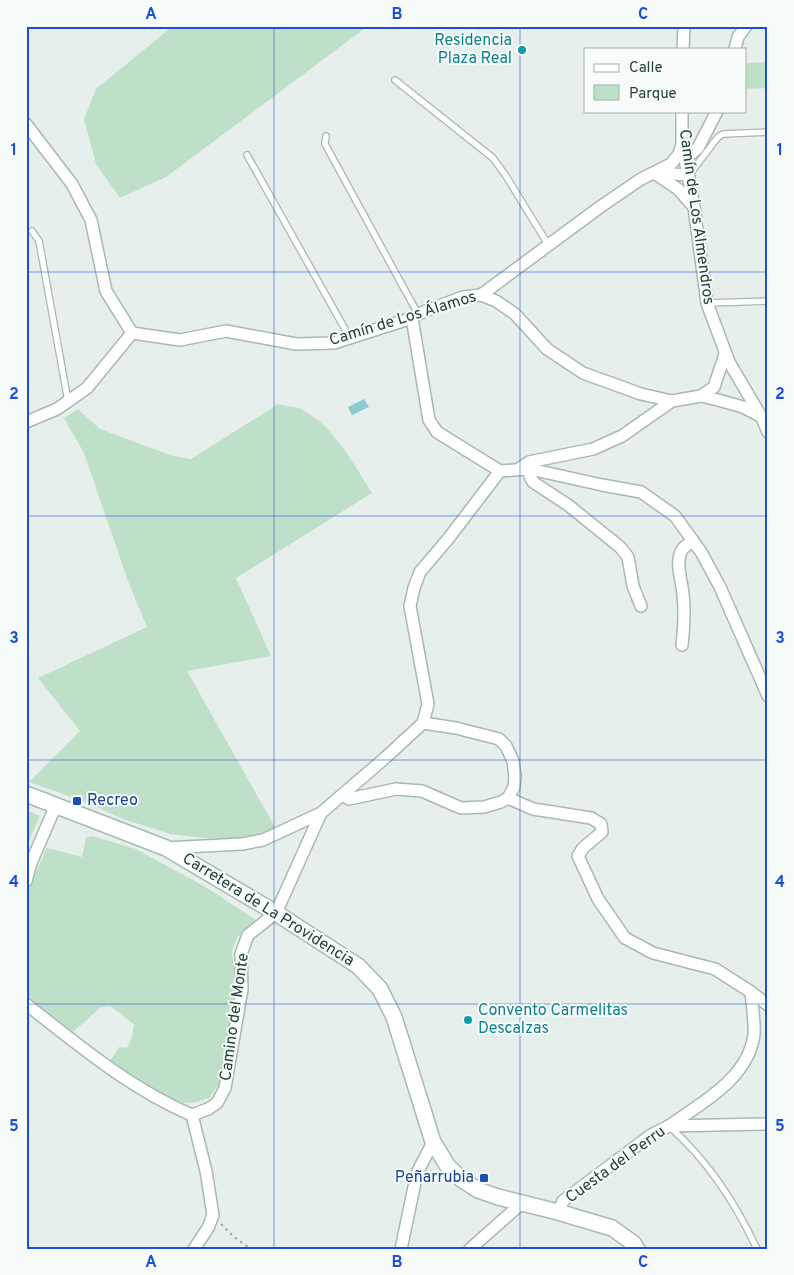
<svg xmlns="http://www.w3.org/2000/svg" width="794" height="1275" font-family="Overpass,sans-serif">
	<style>
		.green { fill: #bfe0c8 }
		.water { fill: #8ec9d4 }
		.lines { fill: none; stroke-linecap: round; stroke-linejoin: round }
		.lane-casing { stroke: #a8b8b2; stroke-width: 8 }
		.street-casing { stroke: #a8b8b2; stroke-width: 14 }
		.secondary-casing { stroke: #a4bbb3; stroke-width: 18 }
		.path { stroke: #86b3a5; stroke-width: 2; stroke-dasharray: 2.5 4; stroke-linecap: butt }
		.lane { stroke: #fff; stroke-width: 5.5 }
		.street { stroke: #fff; stroke-width: 11 }
		.secondary { stroke: #fff; stroke-width: 15 }
		.grid { fill: none; stroke: #1d4ed8; stroke-width: 1; stroke-opacity: 0.55 }
		.culture-dot { fill: #0f9aa8; stroke: #f7fbf9; stroke-width: 2 }
		.transit-dot { fill: #1a4fb4; stroke: #f7fbf9; stroke-width: 2 }
		.labels { text-anchor: middle; dominant-baseline: central; stroke-width: 4; stroke-linejoin: round; paint-order: stroke }
		.culture-label { font-size: 16px; fill: #0d838f; stroke: #f7fbf9; text-anchor: end }
		.street-label { font-size: 16px; fill: #24423a; stroke: #f7fbf9 }
		.transit-label { font-size: 16px; fill: #164399; stroke: #f7fbf9; text-anchor: start }
		.neatline { fill: none; stroke: #1d4ed8; stroke-width: 2 }
		.grid-label { font-size: 16px; text-anchor: middle; font-weight: bold; fill: #1d4ed8 }
	</style>
	<rect width="100%" height="100%" fill="#e6efeb"/>
	<g class="green">
		<polygon points="173,26 368,26 166,177 120,198 96,164 84,119 96,89"/>
		<polygon points="768,62 768,88 745,89 745,63"/>
		<path d="M278 404C285 406 294 406 301 409 334 426 353 463 372 493L236 578 271 656 187 671 276 829 243 839 205 838 170 834 123 819 88 803 29 782 80 731 38 678 147 627 128 581 84 453 64 418 78 409 100 429 173 456 191 459Z"/>
		<polygon points="26,810 40,816 26,847"/>
		<path d="M92 836 136 849 204 886 256 920 237 938 232 951 235 972 226 1064 218 1085 209 1098 197 1102 183 1103 162 1094 110 1061 119 1047 127 1048 132 1037 134 1024C125 1019 119 1011 110 1006L101 1007 73 1032 26 995V898L31 882 47 848 82 857 86 837Z"/>
	</g>
	<polygon class="water" points="364,399 369,407 352,415 348,407"/>
	<g class="lines">
		<g class="lane-casing">
			<g id="lane">
				<polyline points="395,80 493,158 506,176 549,246"/>
				<polyline points="326,136 325,144 418,314"/>
				<polyline points="247,155 350,338"/>
				<polyline points="689,175 718,137 723,134 768,132"/>
				<polyline points="32,231 39,241 68,401"/>
				<polyline points="707,303 768,301"/>
				<path d="M670 1127C707 1160 736 1204 757 1249"/>
			</g>
		</g>
		<g class="street-casing">
			<g id="street">
				<polyline points="683,49 684,26"/>
				<polyline points="735,49 738,37 746,26"/>
				<polyline points="682,111 682,144 694,207 707,303 729,362 762,418 768,432"/>
				<polyline points="26,124 72,184 91,220 106,291 132,333"/>
				<polyline points="686,158 698,148 717,111"/>
				<polyline points="654,173 678,189 694,207"/>
				<polyline points="655,173 689,175"/>
				<polyline points="481,295 496,301 515,314 547,349 583,373 641,394 672,401 701,396 718,400 743,407 760,416"/>
				<polyline points="412,318 429,420 437,432 500,471"/>
				<polyline points="701,396 714,387 725,354"/>
				<polyline points="26,422 57,409 87,388 132,333 180,340 226,331 296,344 334,343 412,318 418,314 463,297 481,295 600,207 641,179 671,164 679,154 682,144"/>
				<polyline points="520,468 529,462 593,449 622,436 672,401"/>
				<polyline points="530,469 530,476 533,482 568,505 620,547 628,557 633,586 641,606"/>
				<path d="M682 645C684 628 685 611 683 594 682 581 676 567 680 555 681 548 687 545 693 541"/>
				<polyline points="423,723 456,728 499,739 506,746 513,761 515,776 514,787 508,798"/>
				<polyline points="342,795 349,799 396,789 422,791 461,808 484,807 501,802 508,798 533,809 591,818 601,824 602,832 583,848 578,856 598,899 625,938 653,953 715,969 751,992 768,1005"/>
				<polyline points="166,848 242,844 263,840 321,813 385,758 423,723 428,704 410,606 414,588 420,572 448,539 500,471 530,469 602,485 641,492 675,516 701,552 720,587 768,696"/>
				<polyline points="26,881 31,863 56,805"/>
				<path d="M26 1004C78 1045 131 1089 192 1115"/>
				<path d="M669 1126C701 1103 748 1079 754 1035 755 1021 752 1006 751 992"/>
				<polyline points="558,1212 563,1201 651,1135 669,1126 768,1124"/>
				<polyline points="194,1249 208,1228 213,1215 206,1171 192,1115 208,1109 217,1103 225,1088 242,989 241,954 248,935 276,913 321,813"/>
				<polyline points="401,1249 417,1173 433,1142"/>
				<polyline points="470,1249 522,1203"/>
			</g>
		</g>
		<g class="secondary-casing">
			<polyline id="secondary" points="26,794 166,848 276,913 358,966 380,989 394,1017 433,1142 447,1165 461,1179 478,1190 498,1197 558,1212 612,1228 633,1243 637,1249"/>
		</g>
		<polyline class="path" points="221,1224 234,1237 251,1249"/>
		<use href="#lane" class="lane"/>
		<use href="#street" class="street"/>
		<use href="#secondary" class="secondary"/>
	</g>
	<path class="grid" d="M274 26V1249M520 26V1249M26 272H768M26 516H768M26 760H768M26 1004H768"/>
	<g class="culture-dot">
		<circle cx="522" cy="50" r="5"/>
		<circle cx="468" cy="1020" r="5"/>
	</g>
	<g class="transit-dot">
		<rect x="72" y="796" width="10" height="10" rx="2.5"/>
		<rect x="479" y="1173" width="10" height="10" rx="2.5"/>
	</g>
	<g class="labels">
		<g class="culture-label">
			<text x="512" y="41">Residencia<tspan x="512" dy="18">Plaza Real</tspan></text>
			<text x="478" y="1011" text-anchor="start">Convento Carmelitas<tspan x="478" dy="18">Descalzas</tspan></text>
		</g>
		<g class="street-label">
			<text transform="translate(696 217) rotate(82)">Camín de Los Almendros</text>
			<text transform="translate(403 319) rotate(-17)">Camín de Los Álamos</text>
			<text transform="translate(268 910) rotate(32)">Carretera de La Providencia</text>
			<text transform="translate(235 1017) rotate(-82)">Camino del Monte</text>
			<text transform="translate(616 1165) rotate(-36)">Cuesta del Perru</text>
		</g>
		<g class="transit-label">
			<text x="87" y="801">Recreo</text>
			<text x="474" y="1178" text-anchor="end">Peñarrubia</text>
		</g>
	</g>
	<rect width="794" height="1275" fill="none" stroke="#f7fbf9" stroke-width="55"/>
	<rect x="584" y="48" width="162" height="65" fill="#f7fbf9" stroke="#a3b1ad"/>
	<rect x="594" y="64" width="25" height="8" fill="#ffffff" stroke="#a3b1ad"/>
	<text x="629" y="72" font-size="15" fill="#24423a">Calle</text>
	<rect x="594" y="85" width="25" height="15" fill="#bfe0c8" stroke="#a3b1ad"/>
	<text x="629" y="98" font-size="15" fill="#24423a">Parque</text>
	<rect x="28" y="28" width="738" height="1220" class="neatline"/>
	<g class="grid-label">
		<text x="151" y="19">A</text>
		<text x="397" y="19">B</text>
		<text x="643" y="19">C</text>
		<text x="14" y="155">1</text>
		<text x="780" y="155">1</text>
		<text x="14" y="399">2</text>
		<text x="780" y="399">2</text>
		<text x="14" y="643">3</text>
		<text x="780" y="643">3</text>
		<text x="14" y="887">4</text>
		<text x="780" y="887">4</text>
		<text x="14" y="1131">5</text>
		<text x="780" y="1131">5</text>
		<text x="151" y="1267">A</text>
		<text x="397" y="1267">B</text>
		<text x="643" y="1267">C</text>
	</g>
</svg>
